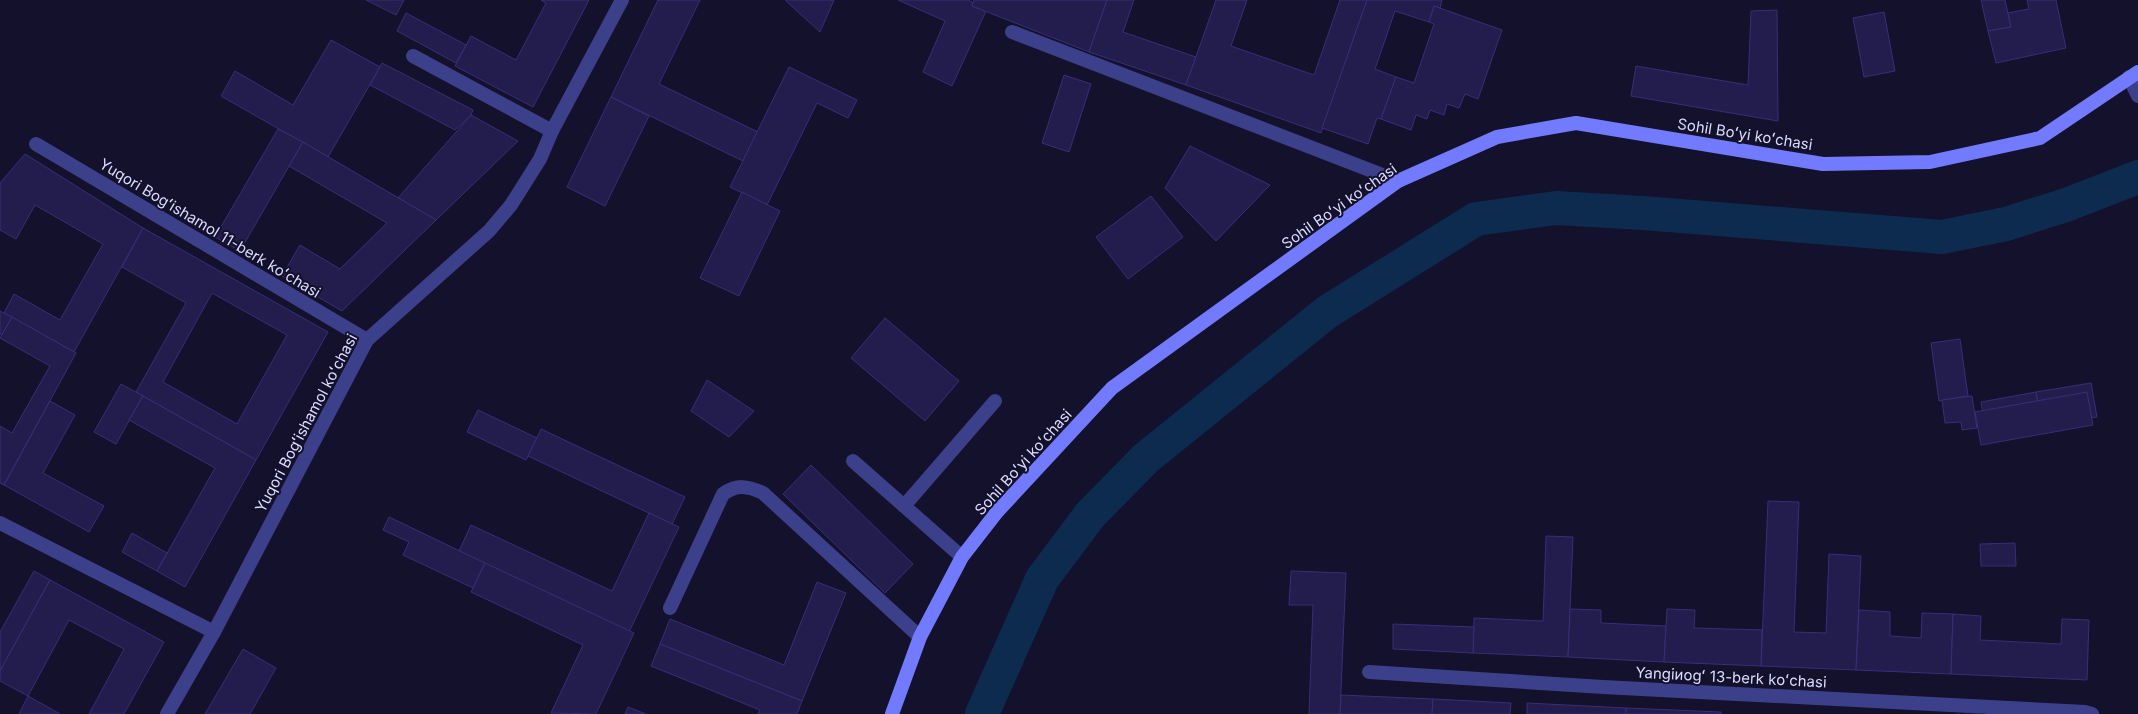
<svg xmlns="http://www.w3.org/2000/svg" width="2138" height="714" font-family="Inter,sans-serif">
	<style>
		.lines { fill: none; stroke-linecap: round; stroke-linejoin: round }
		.canal { stroke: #0d2b4f; stroke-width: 34 }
		.building { fill: #221d4c; stroke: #372f79; fill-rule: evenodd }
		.service { stroke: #3c408a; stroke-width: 14 }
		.minor { stroke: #3c408a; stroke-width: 14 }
		.secondary { stroke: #727bff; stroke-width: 14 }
		.labels { text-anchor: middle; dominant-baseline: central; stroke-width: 4; stroke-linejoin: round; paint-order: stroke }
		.street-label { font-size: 15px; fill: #dcdbff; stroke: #13112b }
	</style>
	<rect width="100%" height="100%" fill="#13112b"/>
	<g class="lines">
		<polyline class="canal" points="982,714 1042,579 1090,515 1146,458 1327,312 1476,219 1556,208 1643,213 1942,237 2006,224 2066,205 2138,177"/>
	</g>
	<g class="building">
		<polygon points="366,0 404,0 396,15"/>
		<polygon points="541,0 589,0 533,107 455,66 471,36 516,60 546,3"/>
		<polygon points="658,0 700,0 659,84 758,132 743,161 611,97"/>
		<polygon points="785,0 834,0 820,32"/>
		<polygon points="898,0 968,0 974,3 972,6 986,11 952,86 923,72 945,21"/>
		<polygon points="974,0 1107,0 1089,52 972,6"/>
		<polygon points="1107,0 1134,0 1123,32 1196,57 1186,85 1089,52"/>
		<polygon points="1216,0 1247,0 1231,46 1314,75 1340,0 1367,0 1321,133 1186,85"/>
		<polygon points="1367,0 1442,0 1440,8 1434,6 1429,22 1395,11 1375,69 1396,77 1381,119 1377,118 1368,144 1322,128"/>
		<polygon points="1981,0 2005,0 2011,27 1988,31"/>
		<polygon points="2027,0 2056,0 2066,48 1996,63 1988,31 2011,27 2008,13 2029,9"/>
		<polygon points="1434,6 1502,30 1478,99 1465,94 1459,108 1447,104 1444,115 1430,110 1427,119 1416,115 1411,130 1381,119 1396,77 1414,83 1434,24 1429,22"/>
		<polygon points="1777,10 1778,121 1631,96 1636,66 1748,85 1751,11"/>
		<polygon points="1884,12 1895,71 1864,77 1853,18"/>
		<polygon points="406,13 466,45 456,63 397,31"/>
		<polygon points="331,40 380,67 328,157 221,96 235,71 293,105"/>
		<polygon points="382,63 473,110 471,115 455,130 370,85"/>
		<polygon points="789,67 857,100 848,118 817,103 767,205 730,187"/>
		<polygon points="1064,75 1091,84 1069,152 1042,143"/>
		<polygon points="611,97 649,116 605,206 567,187"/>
		<polygon points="471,115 518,141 436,220 398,198"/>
		<polygon points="278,129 303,142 240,251 215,237"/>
		<polygon points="303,142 436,220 342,311 282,276 300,245 340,269 387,223 289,166"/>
		<polygon points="1190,146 1270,185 1216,241 1165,188"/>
		<polygon points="25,154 143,228 74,352 4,313 14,294 60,320 103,244 35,205 16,239 0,230 0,183"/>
		<polygon points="742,192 780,211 739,296 700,278"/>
		<polygon points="1151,196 1183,237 1128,279 1096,237"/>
		<path d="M143 228 328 332 256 460 136 392 186 303 122 267ZM212 293 287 335 237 424 163 382Z"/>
		<polygon points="0,311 12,317 2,335 0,334"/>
		<polygon points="12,317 76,353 4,485 0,483 0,426 12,433 50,366 0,338"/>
		<polygon points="885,318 959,381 925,421 851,358"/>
		<polygon points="1960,339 1968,396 1939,401 1931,343"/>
		<polygon points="707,380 754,411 729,437 691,411"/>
		<polygon points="2091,383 2097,417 2042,426 2036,392"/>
		<polygon points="121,384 143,396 116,444 94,432"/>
		<polygon points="2036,392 2042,426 1987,436 1981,402"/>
		<polygon points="2087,392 2093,425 1981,445 1975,412"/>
		<polygon points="143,396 256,460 185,587 157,571 215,468 129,420"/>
		<polygon points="1972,396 1977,428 1962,430 1961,422 1945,423 1942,400"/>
		<polygon points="50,401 75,415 43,473 104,506 89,532 4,485"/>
		<polygon points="478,410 537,438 526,460 467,432"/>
		<polygon points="541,429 685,497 672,524 528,456"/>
		<polygon points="811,465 913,564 885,593 783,494"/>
		<polygon points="1768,501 1799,502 1794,632 1826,633 1829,554 1861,556 1856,670 1761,666"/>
		<polygon points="649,513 679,527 629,632 459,551 471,525 612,591"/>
		<polygon points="389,517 485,563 473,588 403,555 409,542 383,530"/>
		<polygon points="132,533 167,553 157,571 122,552"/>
		<polygon points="1546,536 1573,537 1568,657 1473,653 1474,618 1543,621"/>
		<polygon points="2015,543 2016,566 1981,566 1980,544"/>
		<polygon points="485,563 634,633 596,714 551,713 583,645 471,592"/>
		<polygon points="34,571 50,580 0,671 0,632"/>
		<polygon points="1291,571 1346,573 1340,714 1309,714 1313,605 1289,605"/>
		<polygon points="50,580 164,642 124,714 89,714 124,649 69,620 28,696 0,681 0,671"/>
		<polygon points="817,582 846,593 802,701 660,644 670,619 784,665"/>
		<polygon points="1570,609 1601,610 1601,623 1666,626 1664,662 1568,657"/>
		<polygon points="1667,609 1695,610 1694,628 1762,630 1761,666 1664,662"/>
		<polygon points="1859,610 1890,612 1890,636 1921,638 1922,613 1953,614 1951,674 1856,670"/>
		<polygon points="1953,614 1981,616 1980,640 2061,644 2062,619 2089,620 2087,680 1951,674"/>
		<polygon points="1393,624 1474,627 1473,653 1393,649"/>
		<polygon points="660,644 802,701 797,714 758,714 760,710 651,666"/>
		<polygon points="243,649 276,668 250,714 205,714"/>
		<polygon points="1341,695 1433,699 1432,714 1340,714"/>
		<polygon points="28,696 60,714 19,714"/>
		<polygon points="1433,699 1511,703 1510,714 1432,714"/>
		<polygon points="1527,703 1626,708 1626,714 1527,714"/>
		<polygon points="628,707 646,714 625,714"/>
		<polygon points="1626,708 1721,712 1721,714 1626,714"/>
	</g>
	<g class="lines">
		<g class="service">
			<polyline points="2129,77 2138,96"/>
			<polyline points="853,461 962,557"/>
			<polyline points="904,506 995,401"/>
			<path d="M670 608 723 494C737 484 748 486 763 493L920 637"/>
		</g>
		<g class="minor">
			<polyline points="1012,32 1398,181"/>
			<polyline points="413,56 552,131"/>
			<polyline points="36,144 367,340"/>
			<polyline points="0,523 214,632"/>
			<polyline points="1369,672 1603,687 2085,712 2092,714"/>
			<polyline points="167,714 214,632 367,340 489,231 511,205 540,159 552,131 622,0"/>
		</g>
		<polyline class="secondary" points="892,714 920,637 962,557 997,512 1112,388 1398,181 1497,137 1576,123 1823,164 1930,162 2040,138 2138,72"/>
	</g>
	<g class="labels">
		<g class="street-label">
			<text transform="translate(1745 134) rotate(9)">Sohil Boʻyi koʻchasi</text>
			<text transform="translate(1339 206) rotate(-35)">Sohil Boʻyi koʻchasi</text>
			<text transform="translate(210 228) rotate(31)">Yuqori Bogʻishamol 11-berk koʻchasi</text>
			<text transform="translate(306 423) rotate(-62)">Yuqori Bogʻishamol koʻchasi</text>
			<text transform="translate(1023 462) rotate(-48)">Sohil Boʻyi koʻchasi</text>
			<text transform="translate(1731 677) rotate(3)">Yangiиogʻ 13-berk koʻchasi</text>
		</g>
	</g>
</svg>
